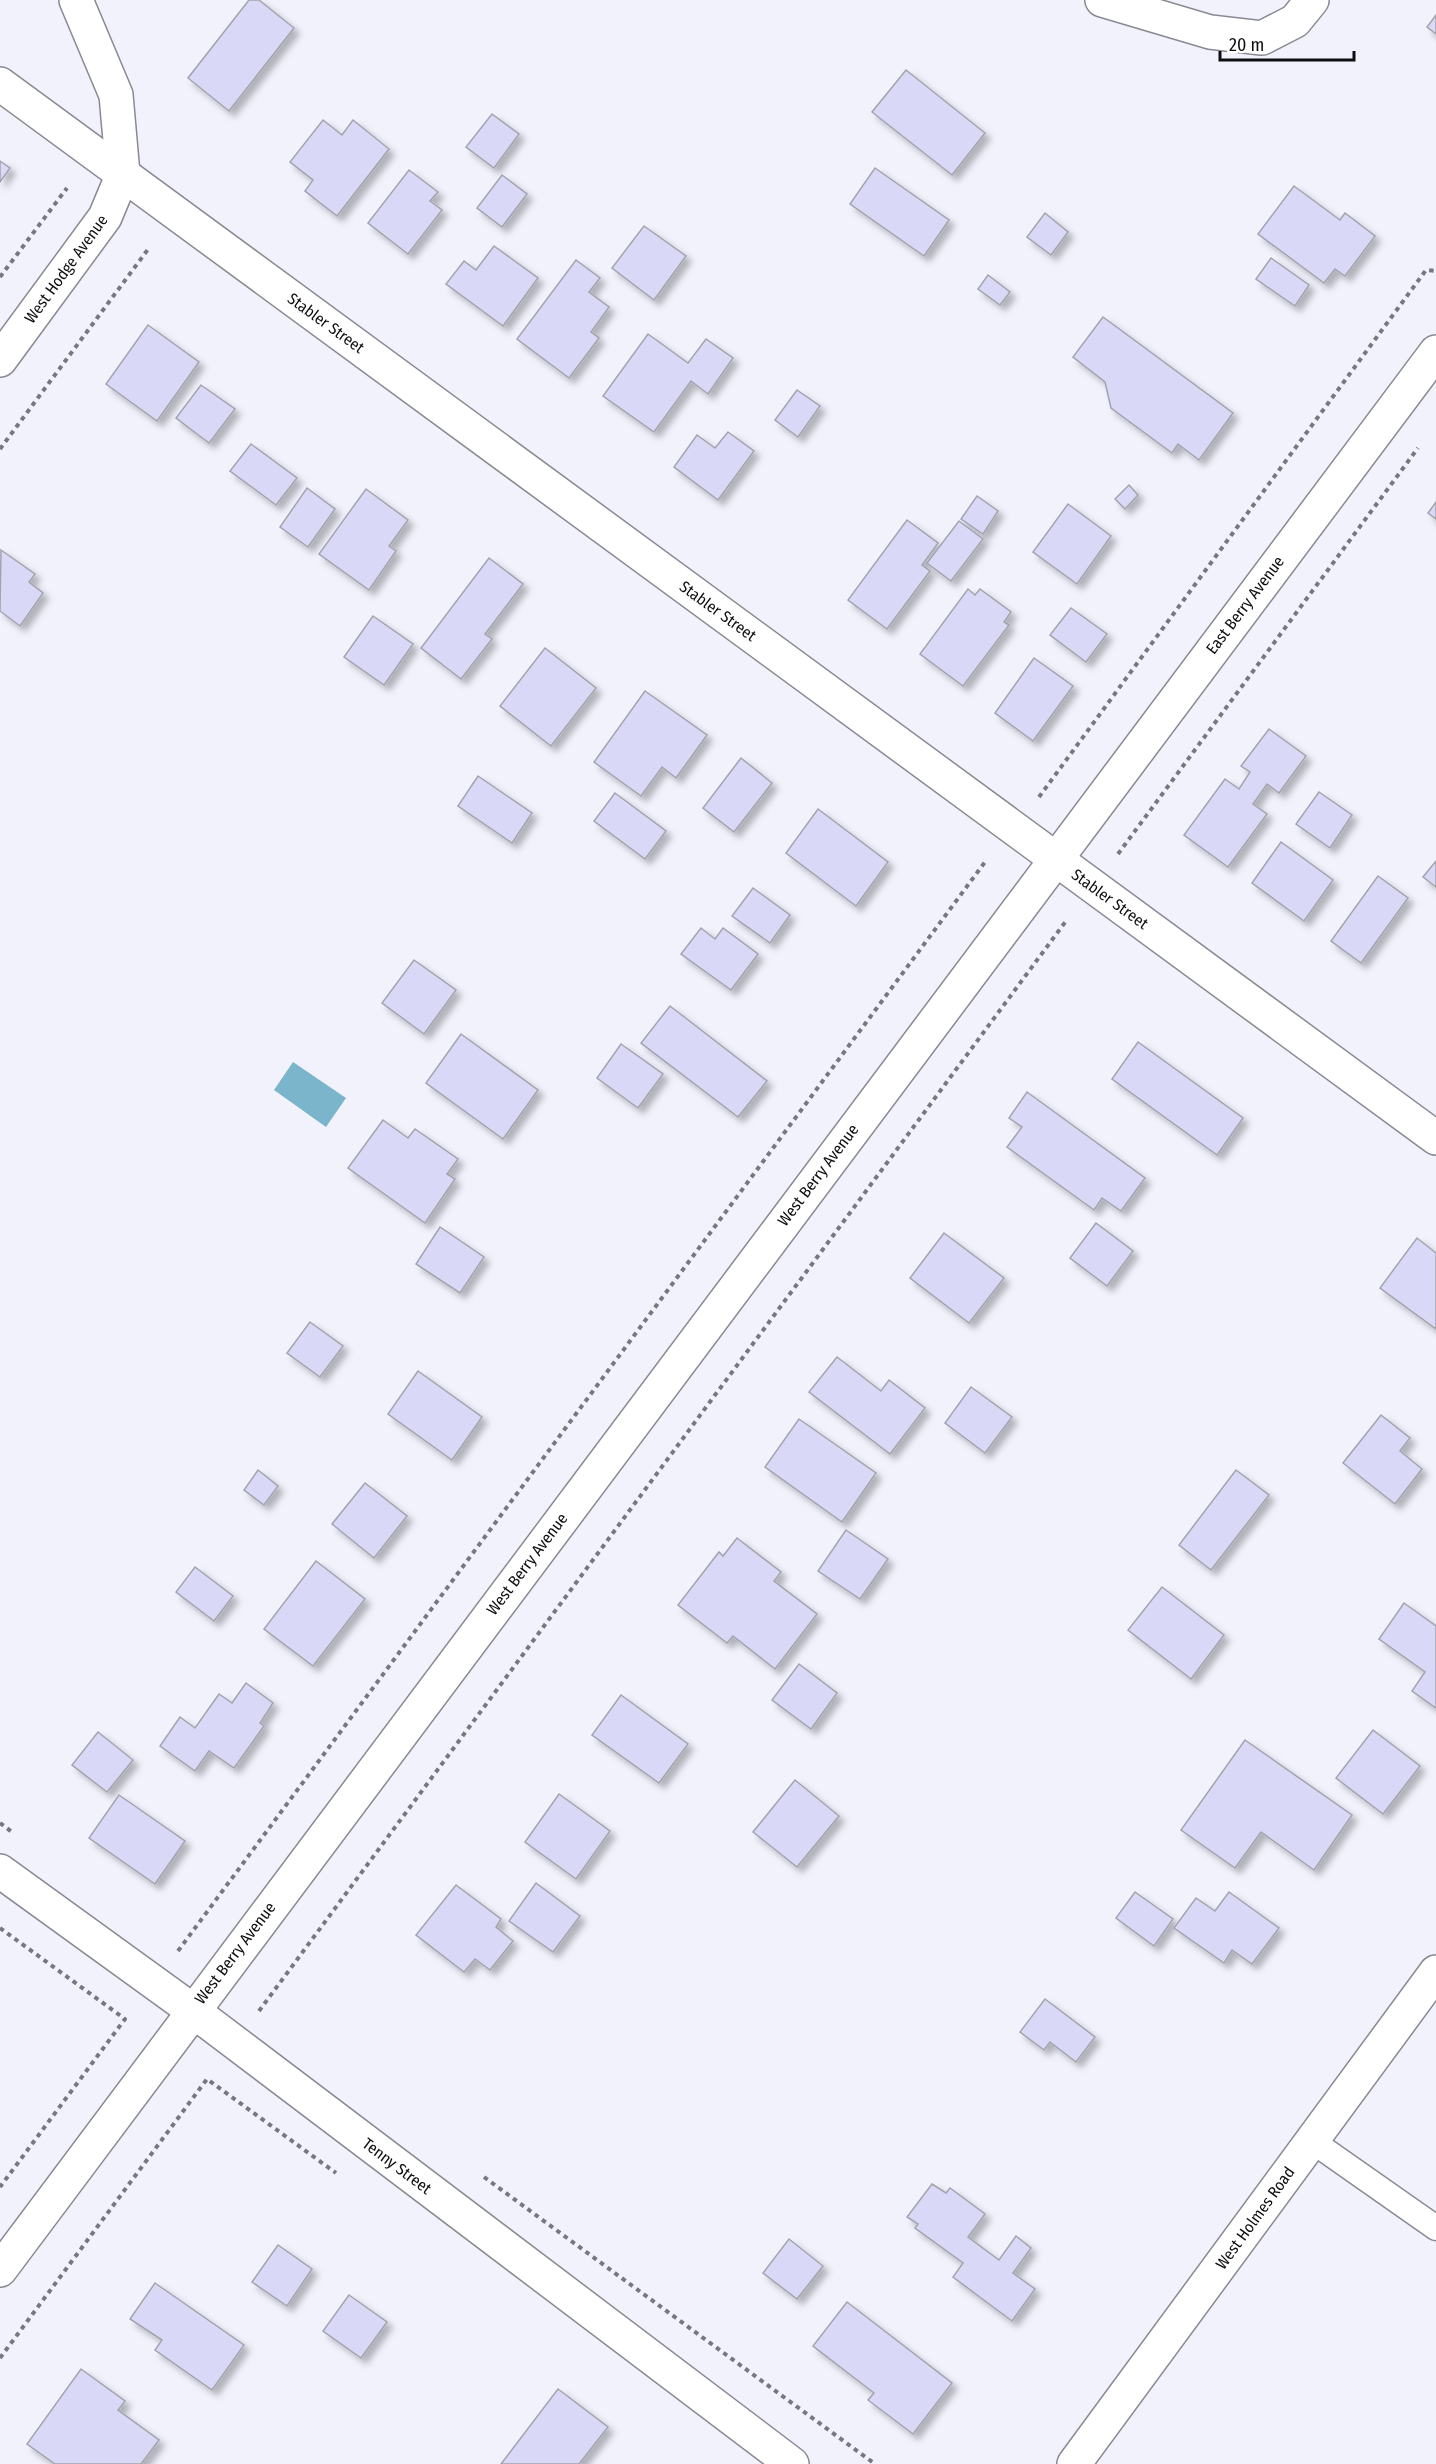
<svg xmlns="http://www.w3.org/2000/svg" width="1436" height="2464" font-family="'Fira Sans Condensed',sans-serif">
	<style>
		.water { fill: #7ab5cb }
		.building { fill: #d9d9f7; stroke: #a3a3ad; stroke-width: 1.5; filter: url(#shadow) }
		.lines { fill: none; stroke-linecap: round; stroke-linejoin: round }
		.lane-casing { stroke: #888992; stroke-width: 27 }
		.street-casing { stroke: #888992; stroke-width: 36 }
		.secondary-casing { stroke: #888992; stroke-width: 36 }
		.path { stroke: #77777e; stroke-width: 4; stroke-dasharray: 4.5 4.5; stroke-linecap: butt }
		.lane { stroke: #fff; stroke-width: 24 }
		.street { stroke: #fff; stroke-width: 33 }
		.secondary { stroke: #fff; stroke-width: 33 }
		.labels { text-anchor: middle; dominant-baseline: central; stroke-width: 4.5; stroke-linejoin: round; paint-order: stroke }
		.street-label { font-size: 16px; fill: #0e0e11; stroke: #fff }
	</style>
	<defs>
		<filter id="shadow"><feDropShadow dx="5.5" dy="5.5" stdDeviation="3" flood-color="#0004"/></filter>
	</defs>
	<rect width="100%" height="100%" fill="#f2f2fd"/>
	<polygon class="water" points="293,1062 346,1098 326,1127 274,1090"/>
	<g class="building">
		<polygon points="249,0 259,0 294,28 229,111 188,78"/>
		<polygon points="1436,15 1436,34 1427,27"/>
		<polygon points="906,70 985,133 952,175 872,112"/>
		<polygon points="492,114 519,134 494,168 466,147"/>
		<polygon points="323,120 342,135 353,120 389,149 337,216 305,191 313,180 290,162"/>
		<polygon points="0,161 10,168 0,182"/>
		<polygon points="875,168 949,220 924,256 850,204"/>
		<polygon points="409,170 438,192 430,201 442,210 408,254 368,223"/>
		<polygon points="502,175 527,194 502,227 477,208"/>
		<polygon points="1294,186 1340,220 1345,213 1375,236 1345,276 1335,269 1324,283 1258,234"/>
		<polygon points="1045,213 1068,232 1051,255 1027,237"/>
		<polygon points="644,226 686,256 654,300 612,268"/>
		<polygon points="494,246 538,278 503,326 446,284 464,261 476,270"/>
		<polygon points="1271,258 1309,285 1295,306 1256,279"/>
		<polygon points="576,260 600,278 589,292 609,307 591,332 599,338 569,378 517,339"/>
		<polygon points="988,275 1010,292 1000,305 978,289"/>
		<polygon points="1103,317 1233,413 1199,460 1178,444 1172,453 1111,408 1105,382 1073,357"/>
		<polygon points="148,325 199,362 157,421 106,384"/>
		<polygon points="648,334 688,363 706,339 733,358 708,394 691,381 654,432 603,396"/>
		<polygon points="201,385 235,409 209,443 176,418"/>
		<polygon points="797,390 820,406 798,437 775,420"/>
		<polygon points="728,432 754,451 718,500 674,467 697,435 715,448"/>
		<polygon points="251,444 297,478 276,505 230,471"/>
		<polygon points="1129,485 1138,495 1125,509 1115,499"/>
		<polygon points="307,488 335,509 308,547 280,527"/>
		<polygon points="366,489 408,520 389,546 396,551 369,590 319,554"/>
		<polygon points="977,496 998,511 983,534 961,519"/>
		<polygon points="1436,502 1436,519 1428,513"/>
		<polygon points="1068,504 1111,536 1077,584 1033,552"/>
		<polygon points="907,520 938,543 922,565 930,571 887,629 848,600"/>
		<polygon points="959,521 983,539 951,581 927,563"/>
		<polygon points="1,550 35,574 29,582 43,593 20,626 0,611"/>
		<polygon points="489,558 523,584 485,634 492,639 461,679 421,648"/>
		<polygon points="968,589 975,595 980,589 1011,612 1004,622 1009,625 963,686 920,654"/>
		<polygon points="1071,608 1107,634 1086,662 1050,635"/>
		<polygon points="373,616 413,644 384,685 344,657"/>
		<polygon points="545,648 596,688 551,746 500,706"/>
		<polygon points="1034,658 1073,686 1033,741 995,713"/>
		<polygon points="645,691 707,735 676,778 662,767 641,796 594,762"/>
		<polygon points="1269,729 1306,756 1279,793 1267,784 1253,804 1267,814 1228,867 1184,835 1225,779 1239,789 1250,772 1241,766"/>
		<polygon points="741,758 772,783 734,832 703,808"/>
		<polygon points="478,776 532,813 512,843 458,806"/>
		<polygon points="1319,792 1352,815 1330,848 1296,824"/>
		<polygon points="615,793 666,831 645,859 594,821"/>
		<polygon points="818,809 888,862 856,906 786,853"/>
		<polygon points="1281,842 1333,880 1304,921 1252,883"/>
		<polygon points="1436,861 1436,887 1423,877"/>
		<polygon points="1378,876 1408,898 1361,963 1331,941"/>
		<polygon points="753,888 790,915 770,943 732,916"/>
		<polygon points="701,928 715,939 723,928 758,954 731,990 681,954"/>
		<polygon points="414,960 456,990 424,1034 382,1003"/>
		<polygon points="670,1006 767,1081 738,1117 641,1043"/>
		<polygon points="461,1034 538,1090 503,1139 426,1083"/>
		<polygon points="1138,1042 1243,1118 1217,1155 1112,1079"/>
		<polygon points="621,1044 663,1074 638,1108 597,1078"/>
		<polygon points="1027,1092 1145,1178 1121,1211 1102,1198 1094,1210 1007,1147 1022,1127 1009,1118"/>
		<polygon points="383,1120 408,1138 415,1129 458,1159 447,1174 455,1179 425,1223 348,1168"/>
		<polygon points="1096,1223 1133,1251 1107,1286 1070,1258"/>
		<polygon points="440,1227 484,1257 460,1293 416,1264"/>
		<polygon points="944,1233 1004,1278 969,1323 910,1278"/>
		<polygon points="1417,1238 1436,1253 1436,1329 1380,1288"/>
		<polygon points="310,1322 343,1346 320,1377 287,1353"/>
		<polygon points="837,1357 881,1391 889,1380 925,1408 890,1454 809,1392"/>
		<polygon points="418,1371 482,1417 452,1460 388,1414"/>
		<polygon points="971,1387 1012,1417 985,1453 945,1423"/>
		<polygon points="1381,1415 1410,1438 1400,1451 1422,1469 1395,1504 1343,1463"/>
		<polygon points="799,1419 876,1473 842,1522 765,1467"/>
		<polygon points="258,1470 278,1486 264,1505 244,1490"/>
		<polygon points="1236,1470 1269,1495 1211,1570 1179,1545"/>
		<polygon points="365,1483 407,1516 374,1558 332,1524"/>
		<polygon points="846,1530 888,1559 860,1599 818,1571"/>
		<polygon points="737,1538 781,1572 774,1581 817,1614 775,1669 733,1636 727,1643 678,1605 719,1552 723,1556"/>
		<polygon points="316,1561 365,1599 313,1666 264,1629"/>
		<polygon points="195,1567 233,1596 214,1621 176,1592"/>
		<polygon points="1162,1587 1224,1635 1191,1679 1128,1630"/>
		<polygon points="1404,1603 1436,1626 1436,1708 1412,1691 1425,1672 1379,1639"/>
		<polygon points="799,1664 837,1693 811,1729 772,1700"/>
		<polygon points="246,1683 273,1703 260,1723 264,1726 234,1768 209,1751 195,1771 160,1746 180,1717 195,1728 219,1694 232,1703"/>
		<polygon points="621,1695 688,1744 659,1783 592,1735"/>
		<polygon points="1373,1730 1420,1766 1383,1814 1336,1778"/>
		<polygon points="98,1732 133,1760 107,1792 72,1765"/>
		<polygon points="1245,1740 1352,1815 1314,1870 1261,1832 1235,1868 1181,1830"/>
		<polygon points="795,1780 839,1816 797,1867 753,1832"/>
		<polygon points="559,1794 610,1831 576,1879 525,1842"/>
		<polygon points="119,1795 185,1841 155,1884 89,1838"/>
		<polygon points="536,1883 580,1916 553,1952 509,1921"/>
		<polygon points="456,1885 501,1919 496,1927 513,1941 490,1970 475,1959 464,1972 416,1935"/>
		<polygon points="1135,1892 1173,1919 1154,1946 1116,1918"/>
		<polygon points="1229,1892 1279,1928 1252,1964 1232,1950 1224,1963 1174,1928 1196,1898 1215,1911"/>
		<polygon points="1045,1999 1095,2037 1076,2062 1050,2042 1044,2050 1020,2032"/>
		<polygon points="932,2184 946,2193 950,2188 985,2214 968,2237 999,2260 1016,2236 1031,2248 1013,2273 1035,2289 1012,2321 953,2277 963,2263 915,2228 918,2224 907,2217"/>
		<polygon points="789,2239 823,2266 797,2299 763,2273"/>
		<polygon points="278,2245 312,2269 287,2306 252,2282"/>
		<polygon points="155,2283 244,2345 212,2390 155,2350 162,2340 130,2319"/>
		<polygon points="349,2295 387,2322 361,2358 323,2331"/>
		<polygon points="847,2302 952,2383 913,2434 868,2400 874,2393 813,2346"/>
		<polygon points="81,2369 125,2401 118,2410 159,2440 141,2464 55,2464 27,2444"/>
		<polygon points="558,2389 608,2427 579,2464 501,2464"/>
	</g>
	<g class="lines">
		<g class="lane-casing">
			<polyline id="lane" points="1312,2141 1436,2228"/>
		</g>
		<g class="street-casing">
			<g id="street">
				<polyline points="1102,0 1210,32 1262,38 1295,21 1312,0"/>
				<polyline points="0,84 1436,1138"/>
				<polyline points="0,360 105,217 123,174 116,95 76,0"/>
				<polyline points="0,1871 192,2010 792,2464"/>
				<polyline points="0,2270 1436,352"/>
			</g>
		</g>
		<g class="secondary-casing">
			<polyline id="secondary" points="1074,2464 1436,1972"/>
		</g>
		<g class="path">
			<polyline points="0,277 67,188"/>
			<polyline points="0,449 149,248"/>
			<polyline points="1039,797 1426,270 1436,271"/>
			<polyline points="1118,854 1418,448"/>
			<polyline points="0,1823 12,1832"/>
			<polyline points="0,1928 125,2019 0,2187"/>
			<polyline points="178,1951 985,862"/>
			<polyline points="259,2011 1066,921"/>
			<polyline points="484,2177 875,2464"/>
			<polyline points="0,2358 207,2079 336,2173"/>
		</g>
		<use href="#lane" class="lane"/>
		<use href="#street" class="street"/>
		<use href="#secondary" class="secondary"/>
	</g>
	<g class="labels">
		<g class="street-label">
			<text transform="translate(66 269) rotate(-54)">West Hodge Avenue</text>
			<text transform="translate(326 323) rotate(36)">Stabler Street</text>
			<text transform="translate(1245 605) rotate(-53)">East Berry Avenue</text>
			<text transform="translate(718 611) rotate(36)">Stabler Street</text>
			<text transform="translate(1110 899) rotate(36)">Stabler Street</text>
			<text transform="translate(818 1175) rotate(-53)">West Berry Avenue</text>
			<text transform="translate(527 1564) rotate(-53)">West Berry Avenue</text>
			<text transform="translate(235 1953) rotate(-53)">West Berry Avenue</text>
			<text transform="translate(397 2166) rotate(37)">Tenny Street</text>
			<text transform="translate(1255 2218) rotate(-54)">West Holmes Road</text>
		</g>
	</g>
	<path d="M1220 51v9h134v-9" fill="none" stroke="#0e0e11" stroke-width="3"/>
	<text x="1229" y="51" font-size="18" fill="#0e0e11" stroke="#ffffff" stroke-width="4.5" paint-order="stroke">20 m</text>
</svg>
